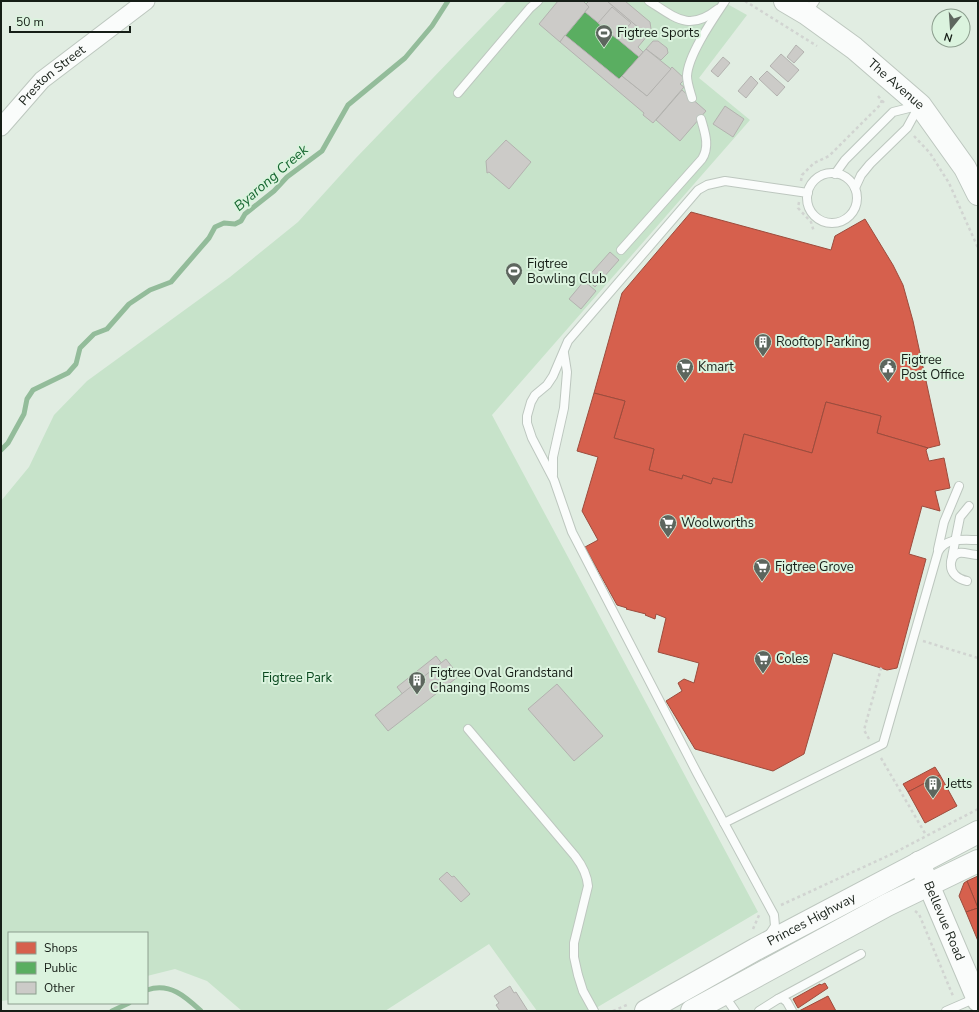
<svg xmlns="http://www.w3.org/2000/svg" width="979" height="1012" font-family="'Nunito Sans',sans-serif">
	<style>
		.green { fill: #c7e3ca }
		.shops { fill: #d6604d; stroke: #9c4c3d }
		.public { fill: #5aae61; stroke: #46834b }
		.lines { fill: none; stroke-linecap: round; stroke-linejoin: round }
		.stream { stroke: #93bc9a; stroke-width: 5 }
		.building { fill: #cccbc8; stroke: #b3b2af }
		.service-casing { stroke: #bdc7bf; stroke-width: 10 }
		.minor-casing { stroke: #bdc7bf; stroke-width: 19 }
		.tertiary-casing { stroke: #bdc7bf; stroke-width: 23 }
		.primary-casing { stroke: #bdc7bf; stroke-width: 24 }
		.path { stroke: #d1d4d1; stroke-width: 2.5; stroke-dasharray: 3 3; stroke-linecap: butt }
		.service { stroke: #fafcfb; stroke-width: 8 }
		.minor { stroke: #fafcfb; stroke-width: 17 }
		.tertiary { stroke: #fafcfb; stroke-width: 21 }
		.primary { stroke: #fafcfb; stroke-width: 22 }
		.labels { text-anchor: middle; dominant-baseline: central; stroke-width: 4; stroke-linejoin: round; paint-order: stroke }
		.poi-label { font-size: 13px; fill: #161e17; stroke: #dbf3de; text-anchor: start }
		.street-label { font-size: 13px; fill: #161e17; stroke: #dbf3de }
		.park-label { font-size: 13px; fill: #09481e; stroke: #dbf3de }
		.water-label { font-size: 14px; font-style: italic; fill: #166730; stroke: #dbf3de }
	</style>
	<rect width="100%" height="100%" fill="#e1ede2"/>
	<polygon class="green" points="507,1 722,1 747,15 699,78 750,120 492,415 758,912 591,1011 537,1011 489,944 385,1011 242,1011 207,981 175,969 147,976 147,933 9,933 9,1000 1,1001 1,501 29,467 54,415 87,381 230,277 298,222 356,158"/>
	<g class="shops">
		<polygon points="691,212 831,250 835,236 865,219 893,265 903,285 913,321 940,445 928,448 877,433 881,416 826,402 812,453 744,434 732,483 713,478 711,484 683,475 682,479 649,470 654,449 614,438 625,401 594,393 622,293"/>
		<polygon points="594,393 625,401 614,438 654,449 649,470 682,479 683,475 711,484 713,478 732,483 744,434 812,453 826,402 881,416 877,433 928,448 926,450 929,461 944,458 950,488 935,491 940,511 922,506 909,554 926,559 897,668 887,670 833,653 804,754 773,771 695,749 666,701 682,691 678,683 684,679 694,683 699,663 658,652 666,618 656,614 655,619 645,615 646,614 626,609 627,608 617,605 585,547 598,540 582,511 598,457 577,451"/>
		<polygon points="935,767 940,775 908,792 903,784"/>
		<polygon points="940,775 957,806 925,823 908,792"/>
		<polygon points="978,876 978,906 977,906 967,881"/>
		<polygon points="967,881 978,908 966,912 959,896 964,883"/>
		<polygon points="978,908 978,941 966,912"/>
		<polygon points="825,983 828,988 798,1008 793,999 820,984 821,985"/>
		<polygon points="828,996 836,1011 799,1011"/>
	</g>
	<polygon class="public" points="585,12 639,57 619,79 565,35"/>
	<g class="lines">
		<g class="stream">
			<polyline points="1,450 8,443 24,414 27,399 33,390 68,373 76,364 80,348 94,334 107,329 129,304 150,290 171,282 209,238 215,227 224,223 235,224 241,221 245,214 274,191 287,177 322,151 348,105 405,58 432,26 448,1"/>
			<path d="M147 990C170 982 186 997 201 1011"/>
			<polyline points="112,1011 129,1003"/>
		</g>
	</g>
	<g class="building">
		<polygon points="558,1 583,1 589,7 560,42 539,24"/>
		<polygon points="589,1 607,1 648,35 638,47 643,52 639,57 585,12 589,7 586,4"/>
		<polygon points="607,1 625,1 650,22 651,29 646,34"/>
		<polygon points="612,7 631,23 617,39 598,23"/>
		<polygon points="565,35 619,79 622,76 647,96 672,67 685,79 680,84 684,87 653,123 643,115 644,113 560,42"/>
		<polygon points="653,41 658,41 667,48 668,53 661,60 646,49"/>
		<polygon points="796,45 804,52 794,63 787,57"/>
		<polygon points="646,49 671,69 647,96 622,76"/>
		<polygon points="781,54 799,70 788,82 770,66"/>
		<polygon points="723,57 730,63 718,77 711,71"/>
		<polygon points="767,71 785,87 777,96 759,79"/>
		<polygon points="751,76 758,83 746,98 738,91"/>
		<polygon points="682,90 706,111 680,141 656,120"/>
		<polygon points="725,106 744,119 733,137 713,124"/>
		<polygon points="506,140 531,162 509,189 489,172 487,173 486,161"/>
		<polygon points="610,252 619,260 595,287 586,279"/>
		<polygon points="584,281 596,291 581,309 569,299"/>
		<polygon points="436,656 446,669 407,700 397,687"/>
		<polygon points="446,659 459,676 388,731 375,715"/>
		<polygon points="557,684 603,736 574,761 528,709"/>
		<polygon points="447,872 452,877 454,876 470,894 461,902 439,879"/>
		<polygon points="510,986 514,993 516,992 528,1011 500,1011 496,1005 499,1003 494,996"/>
	</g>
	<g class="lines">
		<g class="service-casing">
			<g id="service">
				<path d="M649 1C676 18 689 32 718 9"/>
				<polyline points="807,13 815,1"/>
				<polyline points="458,93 530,8 538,1"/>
				<path d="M692 98C690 91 687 83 687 76 688 55 713 19 725 1"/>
				<circle cx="832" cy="198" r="25"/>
				<polyline points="835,174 845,160 893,112 917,106"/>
				<polyline points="855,188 861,175 870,164 907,128 919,106"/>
				<path d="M621 250 702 159C710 146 705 133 701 119"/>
				<polyline points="553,475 553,457 564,408 567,372 564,353"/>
				<polyline points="938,549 944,522 959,486"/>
				<polyline points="951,562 960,517 969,506"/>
				<path d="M967 581C962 580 958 578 955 575 949 569 949 556 959 553 964 552 972 555 978 555"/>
				<path d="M468 729 575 856C582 865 587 874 588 886L574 943V957L578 975 583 991 594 1011"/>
				<path d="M724 823 883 744 938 552C946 537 963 540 978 540"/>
				<polyline points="769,935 775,926 774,915 697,773 572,532 554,480 532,438 527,423 527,416 531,402 535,395 547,385 553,376 568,341 698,190 707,185 725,181 808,193"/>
				<polyline points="724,995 735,1011"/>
				<polyline points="778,999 861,954"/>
				<polyline points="759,1011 778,999 782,998 787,1002 792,1011"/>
				<polyline points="946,1011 976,998"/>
			</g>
		</g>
		<g class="minor-casing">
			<g id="minor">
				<path id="s1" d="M1 127 42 80 146 1"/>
			</g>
		</g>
		<g class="tertiary-casing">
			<g id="tertiary">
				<path id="s2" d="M919 862 978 1001"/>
			</g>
		</g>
		<g class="primary-casing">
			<g id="primary">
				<path id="s3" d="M785 1 807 14 854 48 920 105 965 168 978 194"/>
				<path id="s4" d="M646 1011 756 949 978 832"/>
				<polyline points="692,1011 887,905 978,861"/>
			</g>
		</g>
		<g class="path">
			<polyline points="745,1 817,46"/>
			<polyline points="878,96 885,104"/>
			<polyline points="914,136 930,153 949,183 978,248"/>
			<polyline points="801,181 802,175 814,163 829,156 880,105 882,100"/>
			<polyline points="799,202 798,208 811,222 814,232"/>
			<polyline points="923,641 978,658"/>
			<polyline points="869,739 864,730 882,665"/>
			<polyline points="881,758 926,835"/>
			<polyline points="781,905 890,855 978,809"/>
			<polyline points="915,911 919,914 953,996"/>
			<polyline points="753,929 760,913"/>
			<polyline points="613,1011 629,1004"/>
		</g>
		<use href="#service" class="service"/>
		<use href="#minor" class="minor"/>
		<use href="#tertiary" class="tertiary"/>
		<use href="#primary" class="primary"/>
	</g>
	<defs>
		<g id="stadium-pin" transform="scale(0.9)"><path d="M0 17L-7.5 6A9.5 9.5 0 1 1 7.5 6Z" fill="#5d665e" stroke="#dbf3de"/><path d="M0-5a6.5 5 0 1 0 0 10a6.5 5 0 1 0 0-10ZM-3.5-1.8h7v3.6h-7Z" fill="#fff"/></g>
		<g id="building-pin" transform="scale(0.9)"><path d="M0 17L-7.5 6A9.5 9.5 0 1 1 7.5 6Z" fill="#5d665e" stroke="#dbf3de"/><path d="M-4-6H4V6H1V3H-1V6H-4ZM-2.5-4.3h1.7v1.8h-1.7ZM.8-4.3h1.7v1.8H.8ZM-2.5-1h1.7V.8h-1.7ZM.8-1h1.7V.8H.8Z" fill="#fff"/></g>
		<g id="supermarket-pin" transform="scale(0.9)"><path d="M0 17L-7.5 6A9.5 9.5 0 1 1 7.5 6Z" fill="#5d665e" stroke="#dbf3de"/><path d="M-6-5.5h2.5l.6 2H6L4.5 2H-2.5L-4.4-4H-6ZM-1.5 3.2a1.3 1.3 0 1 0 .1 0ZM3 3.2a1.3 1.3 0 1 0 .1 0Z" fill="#fff"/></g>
		<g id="civic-pin" transform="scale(0.9)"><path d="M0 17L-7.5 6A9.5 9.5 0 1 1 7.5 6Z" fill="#5d665e" stroke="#dbf3de"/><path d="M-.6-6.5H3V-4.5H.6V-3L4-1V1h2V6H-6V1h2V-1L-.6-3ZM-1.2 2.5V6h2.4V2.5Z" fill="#fff"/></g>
	</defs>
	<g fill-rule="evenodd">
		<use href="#stadium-pin" x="604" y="33"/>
		<use href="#stadium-pin" x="514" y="271"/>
		<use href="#building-pin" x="763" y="342"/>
		<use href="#supermarket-pin" x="685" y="367"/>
		<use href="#civic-pin" x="888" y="367"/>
		<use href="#supermarket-pin" x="668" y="523"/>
		<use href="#supermarket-pin" x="762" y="567"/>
		<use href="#supermarket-pin" x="763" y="659"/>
		<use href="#building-pin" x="417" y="680"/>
		<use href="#building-pin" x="933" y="784"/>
	</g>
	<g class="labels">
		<g class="poi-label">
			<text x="617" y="33">Figtree Sports</text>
			<text x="527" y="264">Figtree<tspan x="527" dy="15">Bowling Club</tspan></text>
			<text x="776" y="342">Rooftop Parking</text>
			<text x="901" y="360">Figtree<tspan x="901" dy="15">Post Office</tspan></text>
			<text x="698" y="367">Kmart</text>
			<text x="681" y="523">Woolworths</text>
			<text x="775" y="567">Figtree Grove</text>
			<text x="776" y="659">Coles</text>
			<text x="430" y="673">Figtree Oval Grandstand<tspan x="430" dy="15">Changing Rooms</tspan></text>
			<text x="946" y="784">Jetts</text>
		</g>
		<g class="street-label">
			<text stroke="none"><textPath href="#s1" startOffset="73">Preston Street</textPath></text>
			<text stroke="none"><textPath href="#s3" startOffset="139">The Avenue</textPath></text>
			<text stroke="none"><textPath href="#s4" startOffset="189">Princes Highway</textPath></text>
			<text stroke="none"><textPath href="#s2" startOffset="64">Bellevue Road</textPath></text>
		</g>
		<g class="park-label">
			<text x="297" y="678">Figtree Park</text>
		</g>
		<g class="water-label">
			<text transform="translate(271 178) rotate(-41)">Byarong Creek</text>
		</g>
	</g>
	<rect width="979" height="1012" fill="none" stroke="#161e17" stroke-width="4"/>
	<rect x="8" y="932" width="140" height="72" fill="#dbf3de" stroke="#8c9e8e"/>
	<rect x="16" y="942" width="20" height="12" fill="#d6604d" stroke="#8c9e8e"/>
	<text x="44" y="952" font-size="12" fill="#161e17">Shops</text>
	<rect x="16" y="962" width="20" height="12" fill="#5aae61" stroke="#8c9e8e"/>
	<text x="44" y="972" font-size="12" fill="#161e17">Public</text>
	<rect x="16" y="982" width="20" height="12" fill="#cccbc8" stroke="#8c9e8e"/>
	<text x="44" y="992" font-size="12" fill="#161e17">Other</text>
	<g transform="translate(951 28) rotate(197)"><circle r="19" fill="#dbf3de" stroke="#8c9e8e"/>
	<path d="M0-3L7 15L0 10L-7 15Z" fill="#5d665e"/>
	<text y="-6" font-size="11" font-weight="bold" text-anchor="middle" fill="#161e17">N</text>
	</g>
	<path d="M10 26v6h120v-6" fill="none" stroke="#161e17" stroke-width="2"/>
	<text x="16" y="26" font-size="12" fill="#161e17" stroke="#dbf3de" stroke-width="3" paint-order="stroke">50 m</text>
</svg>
